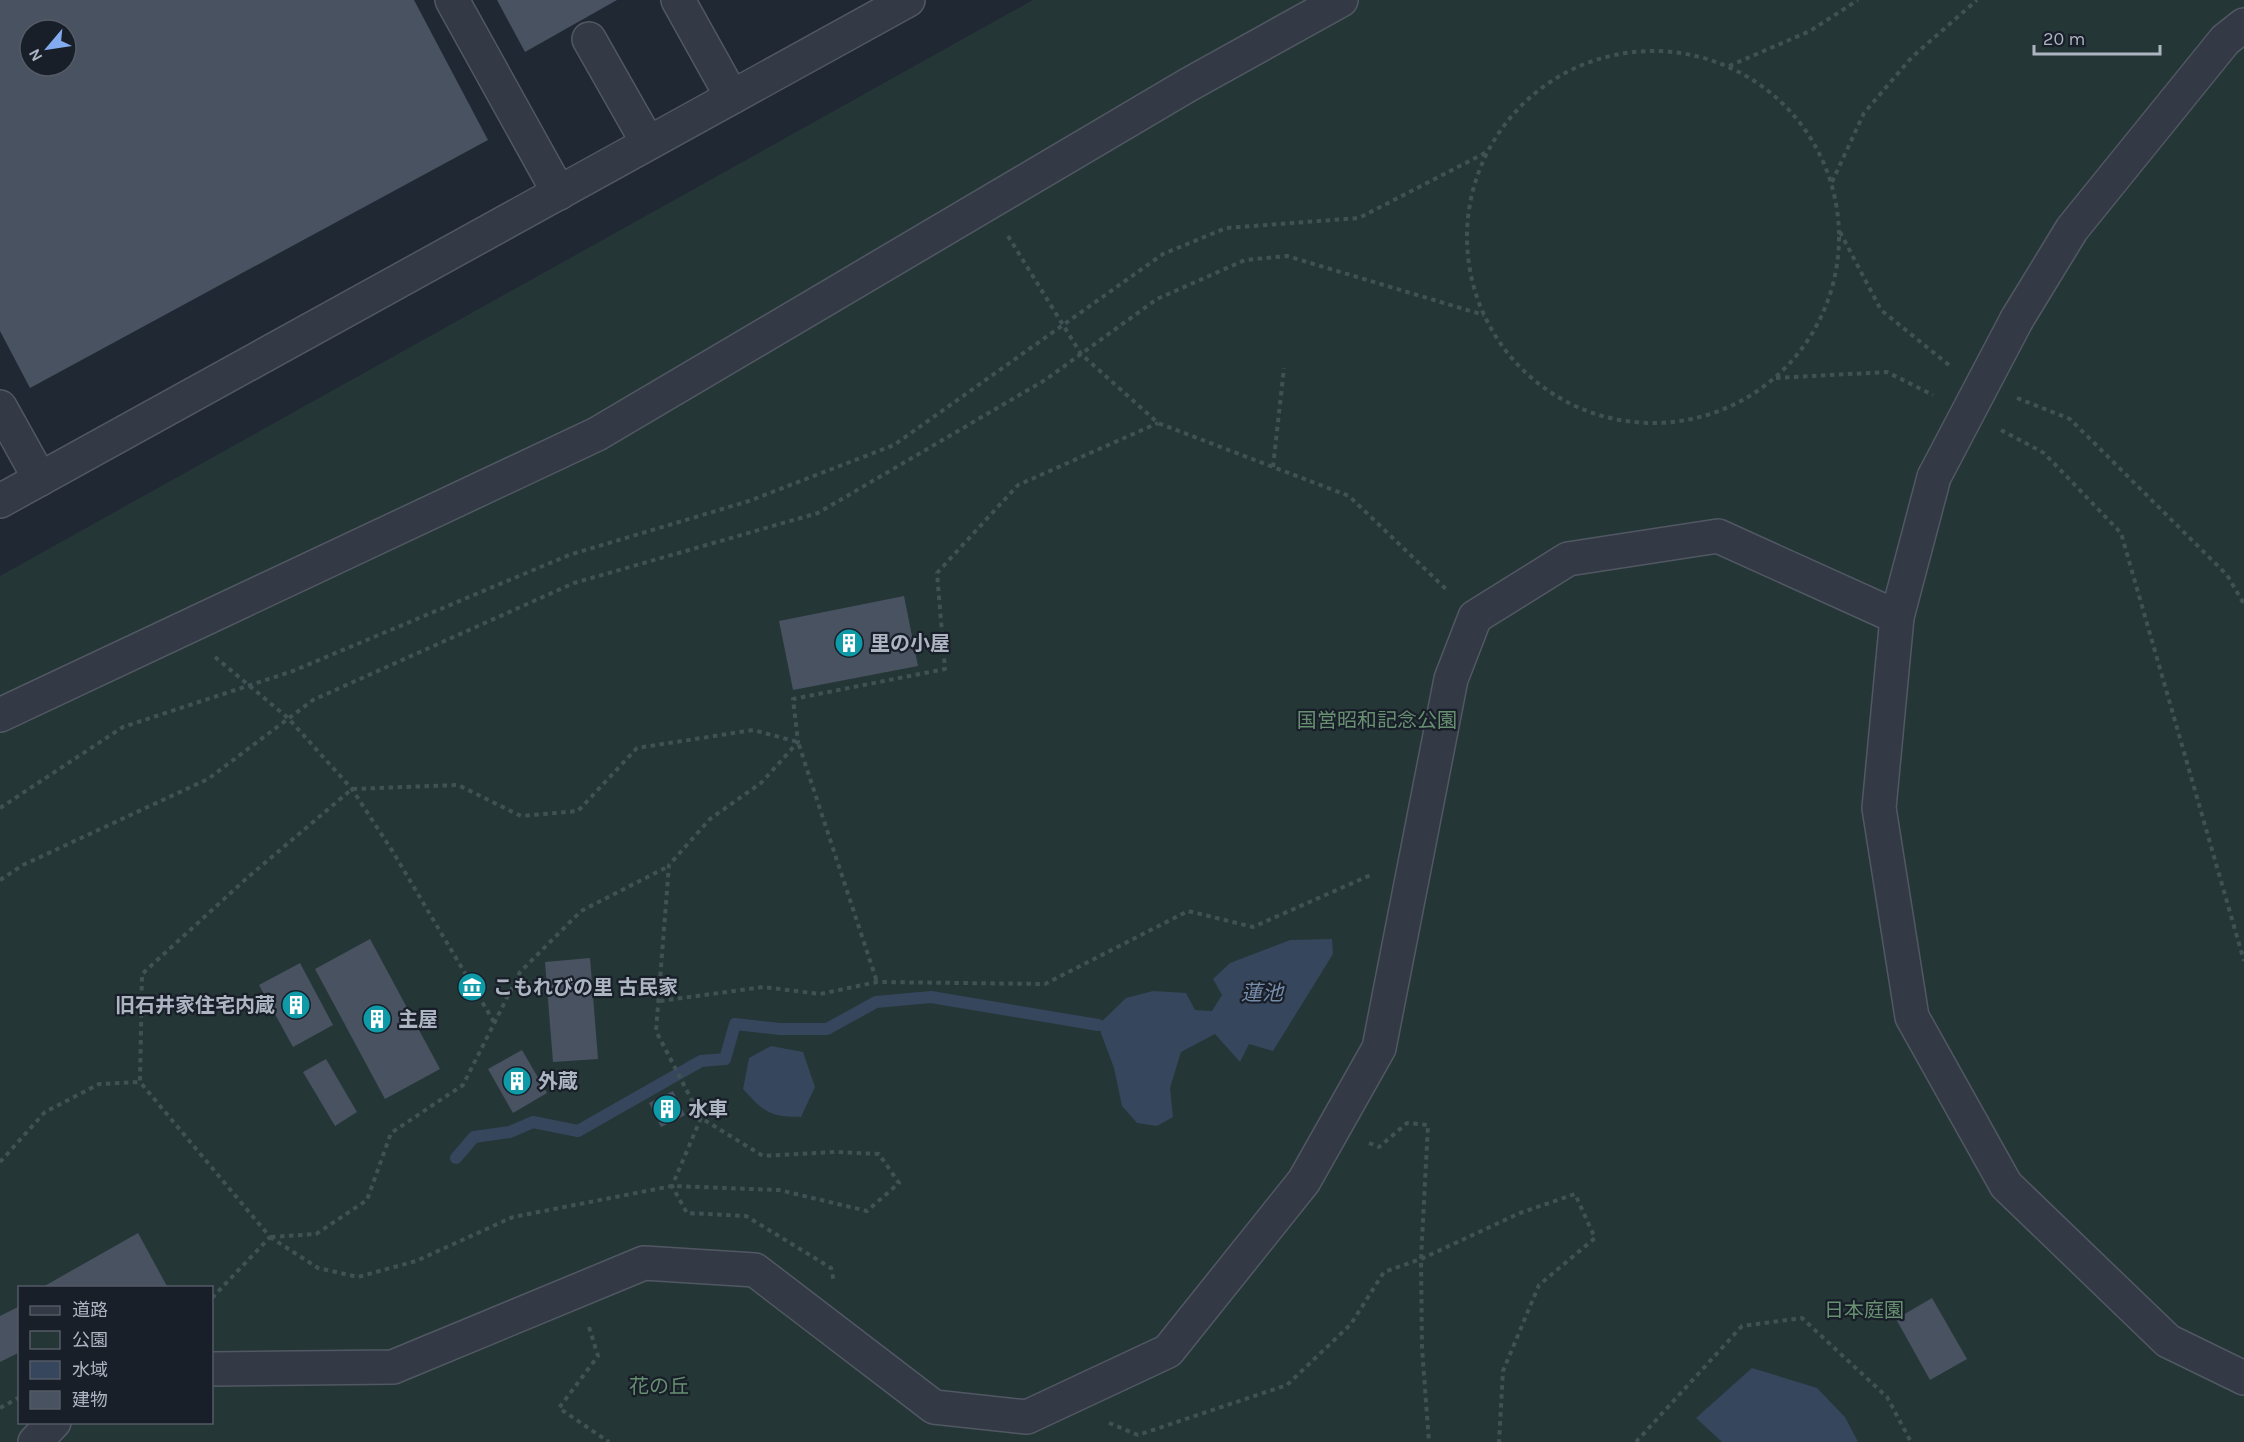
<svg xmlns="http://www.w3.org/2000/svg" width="2244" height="1442" font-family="Karla,'Noto Sans JP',sans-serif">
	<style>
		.green { fill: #253637; fill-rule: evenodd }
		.water { fill: #36465c }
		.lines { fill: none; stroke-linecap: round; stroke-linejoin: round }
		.stream { stroke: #36465c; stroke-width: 12 }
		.building { fill: #485260; fill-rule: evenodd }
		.minor-casing { stroke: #515863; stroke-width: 36 }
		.path { stroke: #415255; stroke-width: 4; stroke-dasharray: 4.5 4.5; stroke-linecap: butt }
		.minor { stroke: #333a45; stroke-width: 33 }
		.minor-bridge-casing { stroke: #515863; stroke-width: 36; stroke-linecap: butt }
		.minor-bridge { stroke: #333a45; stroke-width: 33 }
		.labels { text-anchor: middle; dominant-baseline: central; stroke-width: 4.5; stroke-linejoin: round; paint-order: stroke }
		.poi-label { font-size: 20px; font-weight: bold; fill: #adb5c2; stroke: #191f29; text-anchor: start }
		.park-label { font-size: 20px; fill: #679071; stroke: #191f29 }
		.water-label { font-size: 21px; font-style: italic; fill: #778ca9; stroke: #191f29 }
	</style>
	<rect width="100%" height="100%" fill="#202834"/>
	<path class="green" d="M1033 0H2244V1442H0V576ZM20 1288H212V1422H20Z"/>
	<g class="water">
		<polygon points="1332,939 1333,954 1273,1051 1249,1044 1240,1062 1215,1034 1181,1052 1170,1088 1173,1117 1157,1126 1137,1123 1122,1106 1114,1068 1098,1025 1126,998 1153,991 1186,993 1195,1010 1212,1011 1222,995 1213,979 1230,963 1290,940"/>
		<path d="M771 1046 803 1052 815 1087 801 1117C769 1117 764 1112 743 1089L749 1058Z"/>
		<polygon points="1752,1368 1817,1388 1845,1417 1858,1442 1722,1442 1696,1418"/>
	</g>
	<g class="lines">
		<polyline class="stream" points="456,1158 474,1137 510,1132 533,1122 578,1131 701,1061 725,1059 735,1024 780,1029 827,1029 876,1002 931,997 1098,1025"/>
	</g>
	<g class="building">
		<path d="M0 0H414L488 140 30 388 0 331ZM30 30H66V66H30Z"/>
		<polygon points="497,0 617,0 525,52"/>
		<polygon points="904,596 918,666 793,690 779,621"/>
		<polygon points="370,939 440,1069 385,1099 315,969"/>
		<polygon points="590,958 598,1059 553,1062 545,962"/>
		<polygon points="300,963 333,1025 293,1047 259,985"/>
		<polygon points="522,1050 547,1093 513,1113 488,1069"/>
		<polygon points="326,1059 357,1112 335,1126 303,1072"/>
		<polygon points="673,1091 685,1115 661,1127 649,1103"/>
		<polygon points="138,1233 168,1288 41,1288"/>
		<polygon points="1932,1298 1967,1359 1930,1380 1896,1319"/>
		<polygon points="20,1306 20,1352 0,1362 0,1316"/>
	</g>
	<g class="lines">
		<g class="minor-casing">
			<g id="minor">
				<polyline points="452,0 559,193"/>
				<polyline points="678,0 732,97"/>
				<polyline points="589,39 648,143"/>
				<polyline points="2017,319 2072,229 2225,40 2244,25"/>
				<polyline points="0,407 40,479"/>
				<polyline points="1934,477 1897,617 1879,808 1912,1017 2006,1185 2168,1341 2244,1378"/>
				<polyline points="0,501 908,0"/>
				<polyline points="0,715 597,434 1188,85 1341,0"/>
				<polyline points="212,1369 393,1367 644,1263 755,1270 934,1407 1027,1417 1168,1351 1304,1181 1379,1048 1451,679 1475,617 1568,559 1718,536 1897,617"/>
				<polyline points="35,1442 54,1422"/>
			</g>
		</g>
		<g class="path">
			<circle cx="1653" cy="237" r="186"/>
			<polyline points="1729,66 1810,31 1858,0"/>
			<polyline points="1832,182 1864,113 1912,57 1977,0"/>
			<polyline points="1840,232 1881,310 1949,365"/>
			<polyline points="1008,236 1081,354 1158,423 1349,496 1448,591"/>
			<polyline points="1776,378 1887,372 1933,395"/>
			<polyline points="2017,398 2070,419 2227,575 2244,604"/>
			<polyline points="2001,430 2044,453 2121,533 2244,961"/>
			<polyline points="1273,467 1284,368"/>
			<polyline points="215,657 288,718 352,789 393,852 494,1022"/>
			<polyline points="0,808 123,727 293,671 569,555 749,501 894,445 1163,254 1226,228 1359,218 1487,152"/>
			<polyline points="0,880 23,865 208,779 313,700 574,583 818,513 1045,380 1157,299 1245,260 1287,256 1484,315"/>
			<polyline points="660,1001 763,987 820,994 877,982 1045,984 1188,911 1253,927 1373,874"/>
			<polyline points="701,1118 672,1186 687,1213 746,1216 831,1268 834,1282"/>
			<polyline points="1369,1143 1379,1147 1407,1123 1428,1125 1421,1259 1422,1348 1429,1442"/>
			<polyline points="0,1162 45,1112 99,1084 140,1082"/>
			<polyline points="270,1237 318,1268 358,1277 416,1261 513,1217 672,1186 779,1190 867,1211 899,1183 879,1154 836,1152 763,1156 701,1118 656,1031 669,865 710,819 761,783 798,742 793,699 945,669 937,573 1018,485 1158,423"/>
			<polyline points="271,1237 316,1234 367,1200 391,1133 463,1085 520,972 581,911 669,866"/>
			<polyline points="212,1298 270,1237 140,1082 142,974 247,878 352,789 458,785 521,816 578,811 637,748 753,730 798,742 877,982"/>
			<polyline points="589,1327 598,1356 559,1408 609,1442"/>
			<polyline points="0,1408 20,1397"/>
			<polyline points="1109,1423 1138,1435 1287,1385 1351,1324 1384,1272 1421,1259 1520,1213 1575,1194 1595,1238 1539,1285 1503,1371 1499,1442"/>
			<polyline points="1636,1442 1742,1326 1802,1318 1887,1397 1911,1442"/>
		</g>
		<use href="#minor" class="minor"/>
		<g class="minor-bridge-casing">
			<polyline id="minor-bridge" points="1934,477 2017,319"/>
		</g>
		<use href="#minor-bridge" class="minor-bridge"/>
	</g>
	<defs>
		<g id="building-disc" transform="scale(1.5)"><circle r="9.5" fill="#0f9aa8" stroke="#191f29"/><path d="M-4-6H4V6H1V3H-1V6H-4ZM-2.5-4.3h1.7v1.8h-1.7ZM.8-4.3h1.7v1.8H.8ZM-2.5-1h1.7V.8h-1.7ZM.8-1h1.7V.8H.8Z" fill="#fff"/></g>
		<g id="museum-disc" transform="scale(1.5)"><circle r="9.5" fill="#0f9aa8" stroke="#191f29"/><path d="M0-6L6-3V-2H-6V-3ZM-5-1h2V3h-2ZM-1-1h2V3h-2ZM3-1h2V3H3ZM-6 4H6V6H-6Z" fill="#fff"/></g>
	</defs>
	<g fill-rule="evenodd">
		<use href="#building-disc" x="849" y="643"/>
		<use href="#museum-disc" x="472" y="987"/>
		<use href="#building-disc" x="296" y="1005"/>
		<use href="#building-disc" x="377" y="1019"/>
		<use href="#building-disc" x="517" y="1081"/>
		<use href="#building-disc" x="667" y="1109"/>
	</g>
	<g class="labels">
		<g class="poi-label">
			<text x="870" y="643">里の小屋</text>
			<text x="493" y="987">こもれびの里 古民家</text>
			<text x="275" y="1005" text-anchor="end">旧石井家住宅内蔵</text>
			<text x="398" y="1019">主屋</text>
			<text x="538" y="1081">外蔵</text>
			<text x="688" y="1109">水車</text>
		</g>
		<g class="park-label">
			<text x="1377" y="720">国営昭和記念公園</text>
			<text x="1864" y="1310">日本庭園</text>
			<text x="659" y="1386">花の丘</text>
		</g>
		<g class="water-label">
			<text x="1262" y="993">蓮池</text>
		</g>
	</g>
	<rect x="18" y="1286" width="195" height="138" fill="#191f29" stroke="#545b66" stroke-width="1.5"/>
	<rect x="30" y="1306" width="30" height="9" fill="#333a45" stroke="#545b66" stroke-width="1.5"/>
	<text x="72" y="1316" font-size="18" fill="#adb5c2">道路</text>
	<rect x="30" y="1331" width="30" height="18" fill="#253637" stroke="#545b66" stroke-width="1.5"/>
	<text x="72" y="1346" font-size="18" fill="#adb5c2">公園</text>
	<rect x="30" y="1361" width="30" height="18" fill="#36465c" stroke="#545b66" stroke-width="1.5"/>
	<text x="72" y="1376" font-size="18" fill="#adb5c2">水域</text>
	<rect x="30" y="1391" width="30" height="18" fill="#485260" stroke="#545b66" stroke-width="1.5"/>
	<text x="72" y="1406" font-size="18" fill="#adb5c2">建物</text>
	<g transform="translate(48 48) rotate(241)"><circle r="28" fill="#191f29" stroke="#545b66" stroke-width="1.5"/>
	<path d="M0-4.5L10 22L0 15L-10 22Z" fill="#83acf0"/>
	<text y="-9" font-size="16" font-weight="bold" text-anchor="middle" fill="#adb5c2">N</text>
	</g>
	<path d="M2034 45v9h126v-9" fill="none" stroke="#adb5c2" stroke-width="3"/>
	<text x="2043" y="45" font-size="18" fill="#adb5c2" stroke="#191f29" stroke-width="4.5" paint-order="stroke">20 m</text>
</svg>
